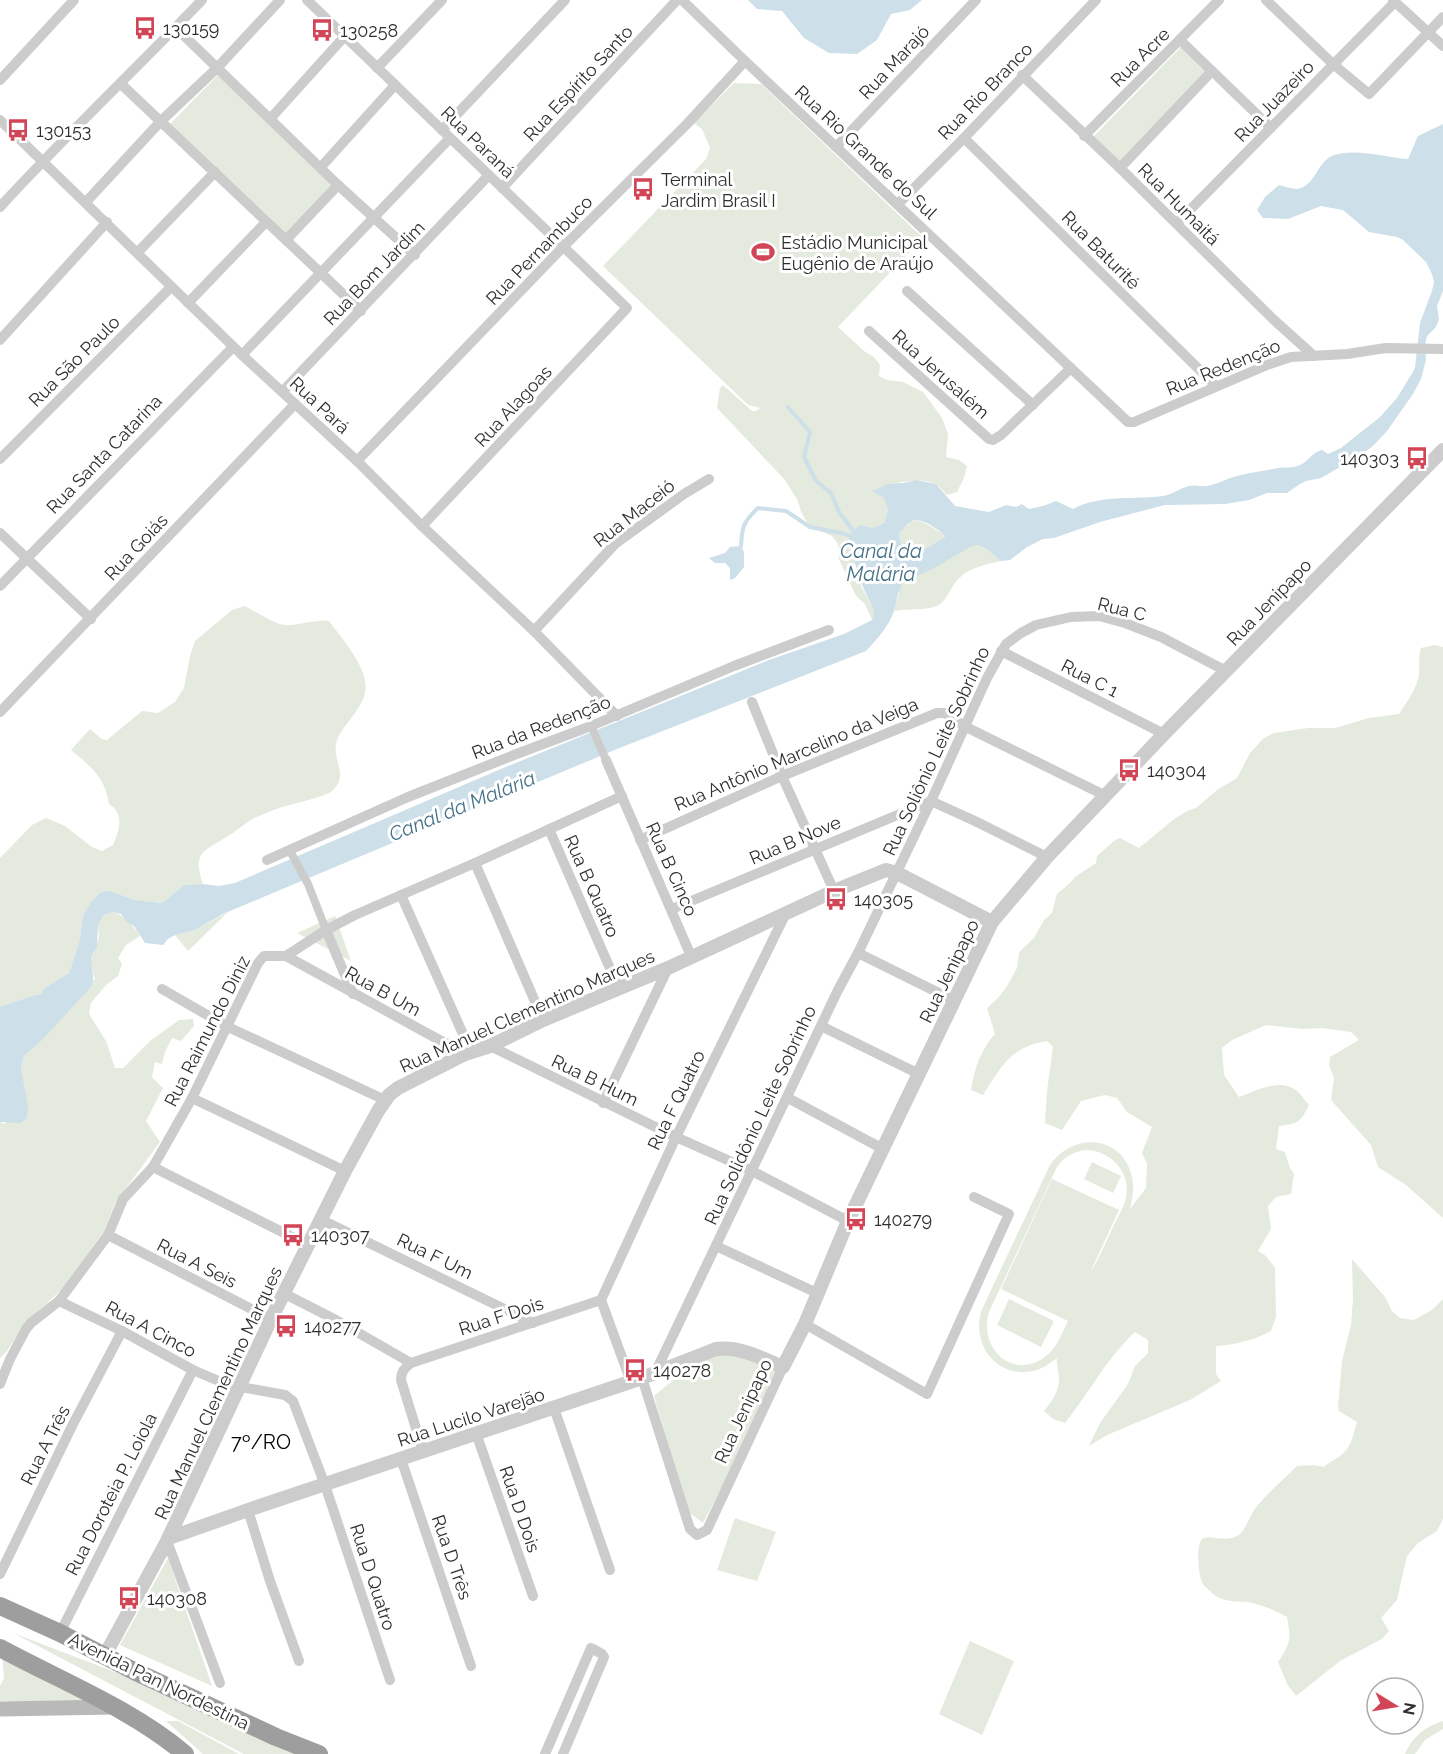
<svg xmlns="http://www.w3.org/2000/svg" width="1443" height="1754" font-family="Raleway,sans-serif">
	<style>
		.green { fill: #e5eade; fill-rule: evenodd }
		.water { fill: #cddfe8 }
		.lines { fill: none; stroke-linecap: round; stroke-linejoin: round }
		.stream { stroke: #cddfe8; stroke-width: 4 }
		.river { stroke: #cddfe8; stroke-width: 21 }
		.pedestrian { stroke: #ccc; stroke-width: 8 }
		.minor { stroke: #ccc; stroke-width: 10 }
		.tertiary { stroke: #ccc; stroke-width: 14 }
		.secondary { stroke: #b9b9b9; stroke-width: 15 }
		.trunk { stroke: #9e9e9e; stroke-width: 18 }
		.labels { text-anchor: middle; dominant-baseline: central; stroke-width: 6; stroke-linejoin: round; paint-order: stroke }
		.poi-label { font-size: 18px; fill: #2f2f2f; stroke: #fff; text-anchor: start }
		.street-label { font-size: 18px; fill: #2f2f2f; stroke: #fff }
		.water-label { font-size: 20px; font-style: italic; fill: #467288; stroke: #fff }
		.neighbourhood-label { font-size: 20px; fill: #000; stroke: #fff }
	</style>
	<rect width="100%" height="100%" fill="#fff"/>
	<g class="green">
		<polygon points="1181,47 1208,72 1121,165 1093,137"/>
		<polygon points="218,75 333,185 284,240 167,127"/>
		<path d="M734 83 761 84 923 238 838 327 864 351 874 357 880 365 879 376 887 380 903 382 923 392 942 418 948 434 946 457 959 460 967 466 964 478 957 492 947 495C944 492 940 487 937 485 922 475 887 484 873 491L884 498 888 510 884 523 872 528 854 564 862 588 874 610 875 616 872 620 865 604 856 596 838 557V544L832 536 810 527 802 514 797 499 784 479 717 408 720 388 723 385 752 411H756L760 408 748 405 603 266 706 159 710 148 702 129 694 123Z"/>
		<path d="M916 520C924 522 929 525 935 529 949 537 949 539 946 554 958 553 959 551 968 546 979 540 993 555 1001 561 984 565 966 568 955 583 949 591 946 602 937 606 924 611 908 608 894 611L908 558 901 544 899 533 911 522Z"/>
		<path d="M244 606C256 611 272 623 284 625 300 626 311 619 329 621 342 639 370 669 365 693 364 700 358 708 355 713 349 722 337 734 336 744 333 762 349 776 332 791 325 797 288 805 276 809 269 812 261 815 254 818 245 823 237 831 228 836 203 852 192 852 203 884L184 885 162 903 135 900 110 891 83 916 79 943 69 973 46 988 39 998 16 1008 11 1018 8 1020H0V858L32 825 46 818 65 826 92 847 102 851 113 845C119 831 125 814 109 804 106 778 90 766 71 750L90 729 102 739 107 740 142 711 158 713 175 702 184 688 190 656 195 641 232 610Z"/>
		<path d="M1435 645 1443 647V1218L1406 1185 1378 1167 1371 1145 1331 1100 1334 1078 1329 1065 1330 1057 1359 1040 1351 1032 1322 1028 1304 1029 1266 1025 1232 1040 1222 1048 1224 1075 1239 1097C1256 1091 1279 1078 1296 1090 1301 1094 1305 1101 1309 1105 1300 1123 1299 1123 1279 1126L1276 1149 1285 1152 1290 1168 1294 1174 1291 1194 1276 1197 1268 1206 1271 1229 1258 1251 1266 1256 1275 1268 1276 1317 1271 1331C1254 1340 1235 1345 1216 1346V1374L1221 1381 1190 1400 1107 1435 1089 1446 1100 1423 1128 1384 1135 1366 1148 1353V1340L1135 1332C1107 1358 1089 1393 1065 1423L1053 1419 1044 1411C1052 1401 1059 1392 1059 1378 1059 1371 1056 1365 1057 1358 1050 1363 1043 1369 1033 1371 996 1379 970 1343 982 1309L1050 1165C1073 1131 1123 1135 1132 1177 1135 1188 1132 1199 1130 1209L1146 1188 1147 1164 1142 1153 1152 1127 1127 1112 1117 1098 1105 1095 1081 1101 1062 1130 1045 1123 1047 1091 1053 1047 1047 1041C1010 1047 1002 1066 983 1095L971 1090C974 1069 981 1049 995 1034L987 1008 999 997 1007 986 1017 968 1019 952 1034 938 1044 920 1052 913 1057 894 1070 883 1075 877 1096 863 1097 856 1115 840 1120 838 1139 848 1173 820 1185 812 1196 808 1217 790 1237 778 1250 753 1264 738 1274 733 1308 728H1335L1369 718 1399 714C1407 702 1419 686 1419 671 1420 662 1418 656 1421 648ZM1086 1150C1111 1151 1131 1172 1126 1197 1124 1208 1117 1218 1113 1227 1106 1242 1099 1259 1090 1273L1119 1210 1052 1179 1001 1289 1068 1321C1062 1333 1057 1348 1046 1356 1013 1382 978 1348 989 1312L1057 1167C1065 1156 1073 1152 1086 1150Z"/>
		<path d="M113 912C124 915 134 926 140 936L126 945 118 958 122 964 118 976 106 985 91 1003 89 1014 106 1041 115 1068H123L150 1041 179 1020 193 1019 194 1026 181 1041 172 1038 165 1052 162 1064 155 1062 152 1077 163 1088 146 1121 160 1142 115 1203 104 1231 63 1288 23 1326 7 1351 0 1358V1122L5 1124 22 1082 21 1069 24 1056 95 979 90 963 99 938 98 925 104 915Z"/>
		<polygon points="228,912 188,951 175,935 195,930"/>
		<polygon points="335,916 351,961 297,933"/>
		<polygon points="1092,1162 1121,1176 1113,1193 1084,1179"/>
		<path d="M1352 1259 1385 1297 1392 1311 1400 1318 1414 1320 1432 1310 1443 1299V1519L1437 1531 1418 1543 1407 1556 1397 1600 1381 1618 1389 1631 1382 1639 1340 1661 1296 1696 1287 1684 1278 1662C1291 1643 1291 1639 1287 1617 1275 1610 1262 1605 1248 1602 1235 1601 1223 1602 1213 1594 1210 1591 1205 1587 1203 1584 1198 1577 1196 1545 1202 1539 1209 1533 1228 1545 1241 1533 1249 1524 1250 1513 1258 1505 1270 1491 1284 1479 1297 1466L1314 1465 1324 1467C1329 1462 1334 1460 1340 1456 1352 1447 1353 1435 1357 1422L1339 1411 1338 1407 1342 1361 1351 1325 1353 1299Z"/>
		<polygon points="1009,1299 1054,1321 1041,1347 997,1325"/>
		<polygon points="714,1346 784,1370 703,1523 687,1511 654,1396"/>
		<polygon points="735,1518 776,1532 757,1581 717,1570"/>
		<polygon points="168,1558 212,1686 120,1645"/>
		<polygon points="13,1633 149,1685 305,1754 244,1754"/>
		<polygon points="970,1641 1014,1661 982,1735 939,1714"/>
		<polygon points="2,1653 93,1704 0,1701 0,1686 4,1678"/>
		<polygon points="166,1721 178,1721 239,1754 203,1754"/>
		<path d="M1443 1721V1729L1425 1740 1415 1754H1405C1412 1737 1425 1726 1443 1721Z"/>
	</g>
	<g class="water">
		<polygon points="748,0 922,0 910,10 891,14 877,40 857,54 829,53 804,38 782,11 757,9"/>
		<path d="M1443 124V291L1437 306 1439 319 1436 327 1427 336 1425 345 1426 360 1421 379 1413 394 1387 431 1372 447 1354 459 1321 478 1306 481 1300 484 1287 493H1267L1249 500 1225 504 1165 505 1100 522 1054 538 1043 539 1027 547 1010 560 1001 561C993 555 979 540 968 546 960 550 956 554 946 555 947 550 949 545 947 540 945 532 923 519 915 520 909 521 904 529 899 533L901 544 908 558 907 575C897 585 898 598 894 611 889 626 877 639 866 651L617 749 261 898 223 914 195 930 175 935 168 939 163 945 145 943 134 926 127 922 121 914 113 912 104 915 98 925 97 948C84 962 98 972 91 987L43 1039 24 1056 21 1069 28 1107 27 1118 20 1123 0 1122V1020H8C13 1017 16 1008 18 1002H28L39 998 45 988 69 973 79 943 83 916 91 902 101 892 110 891 135 900 162 903 184 885 203 884 219 886 235 883 501 769 769 660 844 634 872 620C876 613 873 609 870 602 859 581 853 559 849 536L859 525 872 528 884 523 888 510 884 498 872 491 888 484 903 483 917 480 936 484 955 506 989 512 1006 505 1016 507 1022 504 1029 509 1043 506 1056 501 1073 509C1101 494 1134 500 1163 496 1172 495 1180 488 1189 486 1196 484 1204 488 1211 485 1220 483 1228 478 1237 476 1249 473 1261 471 1273 469 1282 466 1291 469 1300 465 1309 461 1311 453 1322 450L1328 454 1341 448 1380 417 1397 398 1411 375 1415 368 1420 323 1432 291 1434 282 1432 274 1426 262 1403 240 1397 237 1369 232 1343 210 1321 206 1288 219 1263 218 1257 210 1265 197 1279 185C1284 186 1292 189 1297 189 1316 186 1317 161 1334 155 1356 148 1385 157 1408 159L1418 136Z"/>
		<polygon points="741,546 744,552 744,567 735,578 730,580 730,568 725,563 715,563 709,558 725,553 730,547"/>
	</g>
	<g class="lines">
		<g class="stream">
			<polyline points="788,407 810,432 804,457 816,481 831,493 839,512 855,533"/>
			<path d="M741 546C742 527 743 522 758 508L786 511 810 527 841 533 854 537"/>
		</g>
		<g class="river">
			<polyline points="891,585 893,575 929,559 968,536 970,536"/>
			<polyline points="0,1018 39,1005"/>
		</g>
		<g class="pedestrian">
			<polyline points="591,726 606,760"/>
			<polyline points="290,851 308,884 326,930"/>
		</g>
		<g class="minor">
			<polyline points="307,0 627,308 422,526"/>
			<polyline points="682,0 745,61 1128,422 1134,422 1267,365 1291,357 1347,354 1386,348 1443,349"/>
			<polyline points="1266,0 1333,64 1369,94 1443,17"/>
			<polyline points="1393,0 1443,46"/>
			<polyline points="175,27 338,185 415,255"/>
			<polyline points="1180,40 1271,128"/>
			<polyline points="377,68 442,0"/>
			<polyline points="1022,75 1120,168 1274,320 1314,356"/>
			<polyline points="0,80 74,0"/>
			<polyline points="121,84 361,311"/>
			<polyline points="270,119 344,37"/>
			<polyline points="0,120 242,355 357,461 422,526 534,631 617,716"/>
			<polyline points="442,130 565,0"/>
			<polyline points="1084,136 1219,0"/>
			<polyline points="964,138 1216,386"/>
			<polyline points="836,147 976,0"/>
			<polyline points="321,167 395,85"/>
			<polyline points="1120,168 1212,71"/>
			<polyline points="502,188 677,0"/>
			<polyline points="86,202 160,122 217,68 280,0"/>
			<polyline points="898,204 964,138 1096,0"/>
			<path d="M0 207C65 136 135 70 202 0"/>
			<polyline points="1177,223 1395,2"/>
			<polyline points="286,240 338,185"/>
			<polyline points="138,252 215,172"/>
			<polyline points="907,291 1033,405"/>
			<polyline points="188,303 266,222"/>
			<polyline points="869,331 989,439 993,440 1001,435 1071,368"/>
			<polyline points="0,340 107,222"/>
			<polyline points="242,355 450,138"/>
			<polyline points="282,392 489,175"/>
			<polyline points="0,459 171,287"/>
			<polyline points="357,461 563,247 687,124 745,61"/>
			<polyline points="0,533 91,619"/>
			<polyline points="0,586 233,347"/>
			<polyline points="534,631 615,544 684,494 709,479"/>
			<polyline points="1001,651 1164,734"/>
			<polyline points="752,702 782,776 834,891"/>
			<polyline points="0,712 295,404"/>
			<polyline points="606,760 691,956"/>
			<polyline points="549,829 619,989"/>
			<polyline points="640,840 782,776 937,713 945,713 964,726 1106,796"/>
			<polyline points="267,860 408,797 519,753 591,726 734,666 829,630"/>
			<polyline points="475,863 543,1020"/>
			<polyline points="401,895 471,1052"/>
			<polyline points="672,909 931,801 977,822 1047,857"/>
			<polyline points="326,930 353,994"/>
			<polyline points="858,953 955,1001"/>
			<polyline points="286,956 465,1054"/>
			<polyline points="162,989 228,1027 385,1100"/>
			<polyline points="821,1026 919,1074"/>
			<polyline points="490,1046 676,1137 752,1171 848,1221"/>
			<polyline points="192,1098 345,1171"/>
			<polyline points="788,1098 883,1149"/>
			<polyline points="603,1103 668,968"/>
			<polyline points="153,1167 308,1245"/>
			<polyline points="322,1220 533,1323"/>
			<polyline points="108,1235 271,1319"/>
			<polyline points="716,1246 817,1293"/>
			<polyline points="285,1294 336,1320 411,1363"/>
			<polyline points="601,1300 676,1137 785,915"/>
			<polyline points="601,1300 631,1382"/>
			<polyline points="59,1301 122,1331 193,1370 228,1385"/>
			<polyline points="805,1324 927,1394 1009,1214 974,1197"/>
			<polyline points="655,1373 838,990 858,953 931,801 987,678 1006,644 1021,633 1036,625 1071,617 1099,616 1125,623 1161,637 1226,671"/>
			<polyline points="642,1378 690,1529 697,1535 707,1530 783,1367"/>
			<polyline points="0,1384 10,1359 26,1329 31,1323 59,1301 108,1235 123,1199 153,1167 192,1098 258,963 264,956 286,956 326,930 355,915 475,863 622,796"/>
			<polyline points="241,1387 285,1395 293,1401 325,1485 390,1680"/>
			<polyline points="554,1408 610,1570"/>
			<polyline points="476,1433 533,1596"/>
			<path d="M423 1451 401 1380C401 1371 405 1368 411 1363L601 1300"/>
			<polyline points="401,1459 471,1666"/>
			<polyline points="248,1510 270,1581 299,1661"/>
			<polyline points="167,1541 220,1683"/>
			<polyline points="0,1574 72,1426 122,1331"/>
			<polyline points="60,1633 193,1370"/>
			<polyline points="545,1754 591,1648 602,1654 604,1657 563,1754"/>
		</g>
		<g class="tertiary">
			<path d="M169 1538 248 1510 642 1378 716 1349C740 1346 761 1358 783 1367L805 1324 848 1221 992 922 1047 857 1164 734 1443 450"/>
			<polyline points="104,1657 167,1541 271,1319 345,1171 378,1111 389,1095 398,1088 465,1054 490,1046 543,1020 668,968 834,891 886,870 897,873 992,922"/>
		</g>
		<polyline class="secondary" points="0,1709 115,1707"/>
		<g class="trunk">
			<polyline points="0,1606 60,1633 134,1671 276,1737 319,1754"/>
			<path d="M0 1648C61 1681 132 1709 185 1754"/>
		</g>
	</g>
	<defs>
		<g id="bus-bare" transform="scale(1.8)"><path d="M-5-6H5V4H4V6H2V4H-2V6H-4V4H-5ZM-3.5-4V0h7V-4ZM-3.5 1.2v1.5H-2V1.2ZM2 1.2v1.5H3.5V1.2Z" fill="#d24556" stroke="#fff" stroke-width="2.5" paint-order="stroke"/></g>
		<g id="stadium-bare" transform="scale(1.8)"><path d="M0-5a6.5 5 0 1 0 0 10a6.5 5 0 1 0 0-10ZM-3.5-1.8h7v3.6h-7Z" fill="#d24556" stroke="#fff" stroke-width="2.5" paint-order="stroke"/></g>
	</defs>
	<g fill-rule="evenodd">
		<use href="#bus-bare" x="145" y="28"/>
		<use href="#bus-bare" x="322" y="30"/>
		<use href="#bus-bare" x="18" y="130"/>
		<use href="#bus-bare" x="643" y="189"/>
		<use href="#stadium-bare" x="763" y="252"/>
		<use href="#bus-bare" x="1417" y="458"/>
		<use href="#bus-bare" x="1129" y="770"/>
		<use href="#bus-bare" x="836" y="899"/>
		<use href="#bus-bare" x="856" y="1219"/>
		<use href="#bus-bare" x="293" y="1235"/>
		<use href="#bus-bare" x="286" y="1326"/>
		<use href="#bus-bare" x="635" y="1370"/>
		<use href="#bus-bare" x="129" y="1598"/>
	</g>
	<g class="labels">
		<g class="poi-label">
			<text x="163" y="28">130159</text>
			<text x="340" y="30">130258</text>
			<text x="36" y="130">130153</text>
			<text x="661" y="179">Terminal<tspan x="661" dy="21">Jardim Brasil I</tspan></text>
			<text x="781" y="242">Estádio Municipal<tspan x="781" dy="21">Eugênio de Araújo</tspan></text>
			<text x="1399" y="458" text-anchor="end">140303</text>
			<text x="1147" y="770">140304</text>
			<text x="854" y="899">140305</text>
			<text x="874" y="1219">140279</text>
			<text x="311" y="1235">140307</text>
			<text x="304" y="1326">140277</text>
			<text x="653" y="1370">140278</text>
			<text x="147" y="1598">140308</text>
		</g>
		<g class="street-label">
			<text transform="translate(1140 57) rotate(-45)">Rua Acre</text>
			<text transform="translate(894 62) rotate(-47)">Rua Marajó</text>
			<text transform="translate(578 83) rotate(-47)">Rua Espírito Santo</text>
			<text transform="translate(985 91) rotate(-46)">Rua Rio Branco</text>
			<text transform="translate(1274 101) rotate(-46)">Rua Juazeiro</text>
			<text transform="translate(478 142) rotate(44)">Rua Paraná</text>
			<text transform="translate(866 152) rotate(43)">Rua Rio Grande do Sul</text>
			<text transform="translate(1179 204) rotate(45)">Rua Humaitá</text>
			<text transform="translate(539 250) rotate(-46)">Rua Pernambuco</text>
			<text transform="translate(1101 250) rotate(45)">Rua Baturité</text>
			<text transform="translate(374 273) rotate(-46)">Rua Bom Jardim</text>
			<text transform="translate(74 361) rotate(-45)">Rua São Paulo</text>
			<text transform="translate(1223 367) rotate(-22)">Rua Redenção</text>
			<text transform="translate(941 374) rotate(42)">Rua Jerusalém</text>
			<text transform="translate(320 405) rotate(43)">Rua Pará</text>
			<text transform="translate(513 406) rotate(-47)">Rua Alagoas</text>
			<text transform="translate(104 454) rotate(-46)">Rua Santa Catarina</text>
			<text transform="translate(634 513) rotate(-38)">Rua Maceió</text>
			<text transform="translate(136 547) rotate(-47)">Rua Goiás</text>
			<text transform="translate(1269 602) rotate(-46)">Rua Jenipapo</text>
			<text transform="translate(1122 609) rotate(14)">Rua C</text>
			<text transform="translate(1090 678) rotate(27)">Rua C 1</text>
			<text transform="translate(541 727) rotate(-21)">Rua da Redenção</text>
			<text transform="translate(936 751) rotate(-65)">Rua Soliônio Leite Sobrinho</text>
			<text transform="translate(796 754) rotate(-23)">Rua Antônio Marcelino da Veiga</text>
			<text transform="translate(795 840) rotate(-23)">Rua B Nove</text>
			<text transform="translate(672 869) rotate(66)">Rua B Cinco</text>
			<text transform="translate(592 886) rotate(66)">Rua B Quatro</text>
			<text transform="translate(949 971) rotate(-64)">Rua Jenipapo</text>
			<text transform="translate(383 991) rotate(29)">Rua B Um</text>
			<text transform="translate(527 1011) rotate(-24)">Rua Manuel Clementino Marques</text>
			<text transform="translate(207 1031) rotate(-63)">Rua Raimundo Diniz</text>
			<text transform="translate(595 1080) rotate(26)">Rua B Hum</text>
			<text transform="translate(676 1100) rotate(-64)">Rua F Quatro</text>
			<text transform="translate(760 1115) rotate(-65)">Rua Solidônio Leite Sobrinho</text>
			<text transform="translate(435 1256) rotate(26)">Rua F Um</text>
			<text transform="translate(197 1263) rotate(27)">Rua A Seis</text>
			<text transform="translate(501 1316) rotate(-18)">Rua F Dois</text>
			<text transform="translate(151 1329) rotate(28)">Rua A Cinco</text>
			<text transform="translate(218 1393) rotate(-65)">Rua Manuel Clementino Marques</text>
			<text transform="translate(743 1411) rotate(-65)">Rua Jenipapo</text>
			<text transform="translate(471 1417) rotate(-18)">Rua Lucilo Varejão</text>
			<text transform="translate(45 1445) rotate(-63)">Rua A Três</text>
			<text transform="translate(111 1494) rotate(-63)">Rua Doroteia P. Loiola</text>
			<text transform="translate(520 1509) rotate(71)">Rua D Dois</text>
			<text transform="translate(452 1557) rotate(71)">Rua D Três</text>
			<text transform="translate(373 1577) rotate(72)">Rua D Quatro</text>
			<text transform="translate(159 1681) rotate(26)">Avenida Pan Nordestina</text>
		</g>
		<g class="water-label">
			<text x="881" y="551">Canal da<tspan x="881" dy="23">Malária</tspan></text>
			<text transform="translate(462 806) rotate(-22)">Canal da Malária</text>
		</g>
		<g class="neighbourhood-label">
			<text x="261" y="1442">7º/RO</text>
		</g>
	</g>
	<g transform="translate(1395 1706) rotate(101)"><circle r="28" fill="#ffffff" stroke="#acacac" stroke-width="1.5"/>
	<path d="M0-4.5L10 22L0 15L-10 22Z" fill="#d24556"/>
	<text y="-9" font-size="16" font-weight="bold" text-anchor="middle" fill="#2f2f2f">N</text>
	</g>
</svg>
